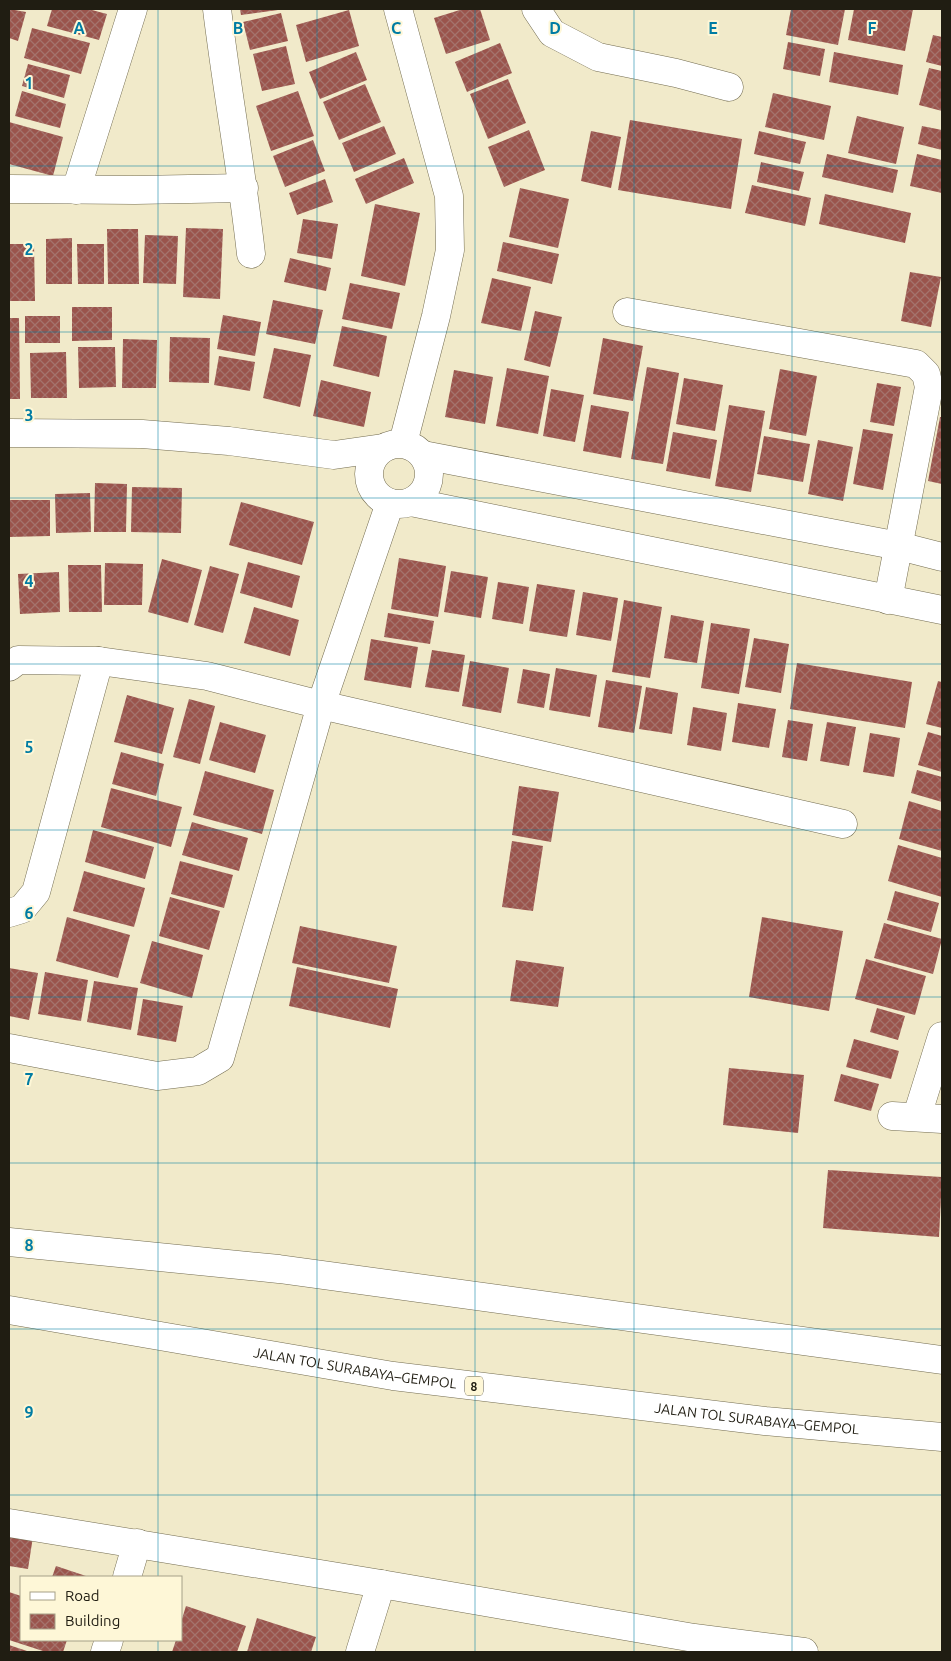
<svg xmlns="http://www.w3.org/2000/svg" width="951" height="1661" font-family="Ubuntu,sans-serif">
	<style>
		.building { fill: url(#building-cross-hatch) }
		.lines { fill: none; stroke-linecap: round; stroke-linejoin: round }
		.minor-casing { stroke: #736c50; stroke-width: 29 }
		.highway-casing { stroke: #736c50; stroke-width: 29 }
		.minor { stroke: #fff; stroke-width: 28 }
		.highway { stroke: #fff; stroke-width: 28 }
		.grid { fill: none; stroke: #007ca3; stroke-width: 1; stroke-opacity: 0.55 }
		.labels { text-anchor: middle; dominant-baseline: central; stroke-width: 4; stroke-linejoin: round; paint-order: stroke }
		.shield { fill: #fef7d7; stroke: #635e4d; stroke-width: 1 }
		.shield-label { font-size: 12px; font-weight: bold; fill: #201d12 }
		.street-label { font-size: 14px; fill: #201d12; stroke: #fef7d7 }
		.grid-label { font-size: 16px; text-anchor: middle; font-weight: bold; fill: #007ca3; stroke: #fef7d7; stroke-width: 4; stroke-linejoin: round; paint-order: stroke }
	</style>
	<defs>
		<pattern id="building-cross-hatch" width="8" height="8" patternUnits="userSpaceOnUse" patternTransform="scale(1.25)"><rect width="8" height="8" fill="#9a544c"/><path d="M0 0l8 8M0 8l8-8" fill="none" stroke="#a4736c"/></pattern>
	</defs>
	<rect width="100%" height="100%" fill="#f1eaca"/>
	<g class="building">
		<polygon points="9,9 26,12 18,41 9,38"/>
		<polygon points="52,9 88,9 107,14 99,40 47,26"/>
		<polygon points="240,9 278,9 278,10 241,15"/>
		<polygon points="463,9 480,9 490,40 446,54 434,18"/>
		<polygon points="791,9 845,9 838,45 786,35"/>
		<polygon points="854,9 913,9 905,51 848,40"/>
		<polygon points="349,10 359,46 306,62 296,25"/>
		<polygon points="281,13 288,41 250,50 243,22"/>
		<polygon points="32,28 90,43 81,74 24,58"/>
		<polygon points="933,35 942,37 942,66 926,62"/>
		<polygon points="788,42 825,49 820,76 783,69"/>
		<polygon points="500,43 512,73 467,92 455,62"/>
		<polygon points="286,46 295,84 262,91 253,54"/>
		<polygon points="356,52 367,80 320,99 309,72"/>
		<polygon points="834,52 903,65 898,95 829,82"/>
		<polygon points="28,64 70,75 64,98 22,86"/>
		<polygon points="929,68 942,71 942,111 919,105"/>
		<polygon points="508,79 526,123 488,139 470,94"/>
		<polygon points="365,84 381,122 339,140 323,102"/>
		<polygon points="22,91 66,104 60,128 15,116"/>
		<polygon points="298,91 314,136 271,151 256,106"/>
		<polygon points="773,93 831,106 824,140 765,127"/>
		<polygon points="857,116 904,127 896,164 848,153"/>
		<polygon points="630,120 742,139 731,209 618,190"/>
		<polygon points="9,122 63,137 53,176 9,164"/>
		<polygon points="384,126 396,154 354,172 342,143"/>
		<polygon points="922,126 942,130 942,150 918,144"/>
		<polygon points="529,130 545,170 504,187 488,147"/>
		<polygon points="591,131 621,137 611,188 581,181"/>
		<polygon points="759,131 806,142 800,164 754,154"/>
		<polygon points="313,140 325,171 285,187 273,156"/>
		<polygon points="827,154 898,170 893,193 822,177"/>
		<polygon points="917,154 942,160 942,193 910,186"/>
		<polygon points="404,158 414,183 366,204 355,179"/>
		<polygon points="761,162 804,172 799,191 757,182"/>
		<polygon points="325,179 333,202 297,215 289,193"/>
		<polygon points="752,185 811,198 805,226 745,213"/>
		<polygon points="520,188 569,199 558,248 509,237"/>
		<polygon points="825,194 911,213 905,243 819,224"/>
		<polygon points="375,204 420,213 405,286 361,276"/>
		<polygon points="303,219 338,224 332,259 297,253"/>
		<polygon points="186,228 223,229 220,299 183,297"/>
		<polygon points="107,229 138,229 139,284 108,284"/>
		<polygon points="145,235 178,236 176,284 143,283"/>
		<polygon points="72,238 72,284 46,284 46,239"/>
		<polygon points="503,242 559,254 552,284 497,271"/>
		<polygon points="9,244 34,244 35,301 9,301"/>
		<polygon points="77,244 104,244 104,284 78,284"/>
		<polygon points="290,258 331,268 326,291 284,282"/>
		<polygon points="910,272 941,277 931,327 901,321"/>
		<polygon points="492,278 531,287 521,331 481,323"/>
		<polygon points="350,283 400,293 392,329 342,319"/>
		<polygon points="273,300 323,310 315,344 266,334"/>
		<polygon points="72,307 112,307 112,340 72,341"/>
		<polygon points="535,311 562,317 550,367 524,360"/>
		<polygon points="223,315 261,322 255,356 217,349"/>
		<rect x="25" y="316" width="35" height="27"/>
		<polygon points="9,318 19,318 20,399 9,399"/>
		<polygon points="342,326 387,336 379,377 333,366"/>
		<polygon points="170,337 210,338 209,383 169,382"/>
		<polygon points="603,338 643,346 633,401 593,394"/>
		<polygon points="123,339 157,340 156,388 122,388"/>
		<polygon points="78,347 115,347 116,387 79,388"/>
		<polygon points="274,348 311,355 300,407 263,398"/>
		<polygon points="66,352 67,398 31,398 30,353"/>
		<polygon points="219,356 255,362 250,391 214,385"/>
		<polygon points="647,367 679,373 663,464 631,459"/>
		<polygon points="507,368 549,376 538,434 496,426"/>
		<polygon points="780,369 817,376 806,436 769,429"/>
		<polygon points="454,370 493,377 485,424 445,417"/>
		<polygon points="684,378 723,385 715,431 676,424"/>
		<polygon points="321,380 371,392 364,427 313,416"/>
		<polygon points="877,383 901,387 894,426 870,422"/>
		<polygon points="551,389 584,395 575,442 543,436"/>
		<polygon points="591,405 629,412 621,458 583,451"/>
		<polygon points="729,405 765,411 751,492 715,486"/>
		<polygon points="940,417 942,417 942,484 928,481"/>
		<polygon points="863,429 893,434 883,490 853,484"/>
		<polygon points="673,432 717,440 710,479 666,471"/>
		<polygon points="764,436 810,444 803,482 757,474"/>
		<polygon points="818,440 853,447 843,501 808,494"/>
		<polygon points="95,483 127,484 126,532 94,532"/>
		<polygon points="132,487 182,488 181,533 131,532"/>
		<polygon points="90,493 91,532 56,533 55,494"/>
		<polygon points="9,500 50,500 50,536 9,537"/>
		<polygon points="241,502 314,522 302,565 229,545"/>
		<polygon points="399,558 446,566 438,617 391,609"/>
		<polygon points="162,559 202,570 188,623 148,612"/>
		<polygon points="248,562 300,576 292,608 240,593"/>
		<polygon points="105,563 143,564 142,605 104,605"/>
		<polygon points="68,565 101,565 102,612 69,612"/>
		<polygon points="210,566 239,574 223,633 194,625"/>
		<polygon points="451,571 488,577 481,618 444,612"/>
		<polygon points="59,572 60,612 20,614 18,574"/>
		<polygon points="498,582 529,587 523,624 492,619"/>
		<polygon points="537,584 575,590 567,637 529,631"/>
		<polygon points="583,592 618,598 611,641 576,635"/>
		<polygon points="624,600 662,607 650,678 612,672"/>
		<polygon points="254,607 299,620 290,656 244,643"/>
		<polygon points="388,613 434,621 430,644 384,637"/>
		<polygon points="671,615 704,621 697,663 664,658"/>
		<polygon points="711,623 750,629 739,694 701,688"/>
		<polygon points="754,638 789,644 781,693 745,687"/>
		<polygon points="371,639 418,647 411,688 364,680"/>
		<polygon points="432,650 465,655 459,692 425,687"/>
		<polygon points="470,661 509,668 501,713 462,706"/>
		<polygon points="797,663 912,682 905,728 790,709"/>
		<polygon points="556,668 597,675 590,717 549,710"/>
		<polygon points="523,669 550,674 544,708 517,703"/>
		<polygon points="606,680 642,686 634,733 598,727"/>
		<polygon points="938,681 942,682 942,728 926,724"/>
		<polygon points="646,687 678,693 672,734 639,729"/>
		<polygon points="127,695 174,708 162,754 114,742"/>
		<polygon points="189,699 215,706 200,764 173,757"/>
		<polygon points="738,703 776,709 769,748 732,742"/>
		<polygon points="693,707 727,713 721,751 687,745"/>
		<polygon points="788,720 813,724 807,761 782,757"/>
		<polygon points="220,722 266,735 255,773 209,760"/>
		<polygon points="827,722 856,727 849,766 820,761"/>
		<polygon points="928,732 942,736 942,772 918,765"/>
		<polygon points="870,733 900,738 894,777 863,772"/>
		<polygon points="121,752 164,764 156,796 112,784"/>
		<polygon points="917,770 942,777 942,802 911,793"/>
		<polygon points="205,771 274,790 262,834 193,815"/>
		<polygon points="519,786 559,792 551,842 512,835"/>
		<polygon points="111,788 182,807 171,847 101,827"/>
		<polygon points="909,801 942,811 942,851 899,839"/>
		<polygon points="192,822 248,838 239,871 182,855"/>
		<polygon points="93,830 154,847 145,879 85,862"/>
		<polygon points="512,841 543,846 533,911 502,907"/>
		<polygon points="898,845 942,858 942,897 888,881"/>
		<polygon points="180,861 233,875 224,908 171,894"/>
		<polygon points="84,871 145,888 134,927 73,911"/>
		<polygon points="895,891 939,903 931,932 887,920"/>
		<polygon points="170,897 220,911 209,950 159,936"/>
		<polygon points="67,917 130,935 118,978 56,961"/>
		<polygon points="762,917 843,931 829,1011 749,997"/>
		<polygon points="884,923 942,939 933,974 874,958"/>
		<polygon points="300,926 397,946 389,983 292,963"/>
		<polygon points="152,941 203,955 192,998 140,983"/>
		<polygon points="866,959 926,976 915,1015 855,999"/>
		<polygon points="516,960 564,967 558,1007 510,1001"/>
		<polygon points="297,967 398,989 390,1028 289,1006"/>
		<polygon points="9,968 38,973 29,1020 9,1016"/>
		<polygon points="45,972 88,980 81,1021 38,1014"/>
		<polygon points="94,981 138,988 131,1030 87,1022"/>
		<polygon points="143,999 183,1006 176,1042 137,1035"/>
		<polygon points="877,1008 905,1016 898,1040 870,1032"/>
		<polygon points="854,1039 899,1051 891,1079 846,1067"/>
		<polygon points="729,1068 804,1075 798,1133 723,1125"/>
		<polygon points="841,1074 879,1084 871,1111 834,1101"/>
		<polygon points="828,1170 942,1177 939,1237 823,1228"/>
		<polygon points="9,1526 34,1530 28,1569 9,1566"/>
		<polygon points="56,1566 89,1577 52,1577"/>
		<polygon points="9,1592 21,1596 21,1640 67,1640 63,1652 46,1652 9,1640"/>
		<polygon points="186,1606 246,1626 237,1652 172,1652 176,1640 181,1640 181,1622"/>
		<polygon points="257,1618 316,1637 311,1652 247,1652"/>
		<polygon points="9,1645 30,1652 9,1652"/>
	</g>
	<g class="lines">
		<g class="minor-casing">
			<g id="minor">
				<path d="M217 9C227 91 242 172 251 254"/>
				<polyline points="398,9 449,196 450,250 436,316 403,443"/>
				<polyline points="536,9 552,33 598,57 676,73 729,87"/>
				<polyline points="9,189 135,190 244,188"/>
				<polyline points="76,190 133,9"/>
				<polyline points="627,312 916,364 926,374 929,387 888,600"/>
				<polyline points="9,433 142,434 229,441 334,455 383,448"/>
				<circle cx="399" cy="474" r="30"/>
				<polyline points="423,455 899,546 942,557"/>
				<polyline points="411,502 942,610"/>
				<polyline points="9,667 18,660 99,661 207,676 321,705 843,824"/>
				<polyline points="9,913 22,909 36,892 99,661"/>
				<polyline points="9,1048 157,1076 198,1071 220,1058 321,705 390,503"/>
				<polyline points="892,1116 942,1119"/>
				<polyline points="917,1116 942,1036"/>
				<polyline points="9,1523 381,1584 694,1638 804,1652"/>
				<polyline points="127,1577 137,1543"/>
				<polyline points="105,1652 109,1640"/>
				<polyline points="360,1652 381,1584"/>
			</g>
		</g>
		<g class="highway-casing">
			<g id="highway">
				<polyline points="9,1242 279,1269 942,1360"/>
				<path id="s1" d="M9 1310 393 1376 765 1421 942 1437"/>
			</g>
		</g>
		<use href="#minor" class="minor"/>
		<use href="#highway" class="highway"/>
	</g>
	<path class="grid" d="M158 9V1577M317 9V1652M475 9V1652M634 9V1652M792 9V1652M9 166H942M9 332H942M9 498H942M9 664H942M9 830H942M9 997H942M9 1163H942M9 1329H942M9 1495H942M158 1640V1652"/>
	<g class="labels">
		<rect class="shield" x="465" y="1376.5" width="18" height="19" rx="4"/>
		<g class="shield-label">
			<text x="474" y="1386">8</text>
		</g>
		<g class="street-label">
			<text stroke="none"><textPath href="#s1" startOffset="351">JALAN TOL SURABAYA–GEMPOL</textPath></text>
			<text stroke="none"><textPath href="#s1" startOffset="756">JALAN TOL SURABAYA–GEMPOL</textPath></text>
		</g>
	</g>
	<g class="grid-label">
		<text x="79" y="34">A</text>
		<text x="238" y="34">B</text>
		<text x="396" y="34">C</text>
		<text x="555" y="34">D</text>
		<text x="713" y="34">E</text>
		<text x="872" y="34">F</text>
		<text x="29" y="89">1</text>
		<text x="29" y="255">2</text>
		<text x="29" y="421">3</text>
		<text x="29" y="587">4</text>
		<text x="29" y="753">5</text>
		<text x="29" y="919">6</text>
		<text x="29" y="1085">7</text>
		<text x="29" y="1251">8</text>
		<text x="29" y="1418">9</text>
	</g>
	<rect width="951" height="1661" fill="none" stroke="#201d12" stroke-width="20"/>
	<rect x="20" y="1576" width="162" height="65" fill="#fef7d7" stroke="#a5a088"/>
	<rect x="30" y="1592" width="25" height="8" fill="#ffffff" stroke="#a5a088"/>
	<text x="65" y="1601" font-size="15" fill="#201d12">Road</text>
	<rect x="30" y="1614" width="25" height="15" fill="url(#building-cross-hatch)" stroke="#a5a088"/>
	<text x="65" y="1626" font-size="15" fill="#201d12">Building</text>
</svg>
